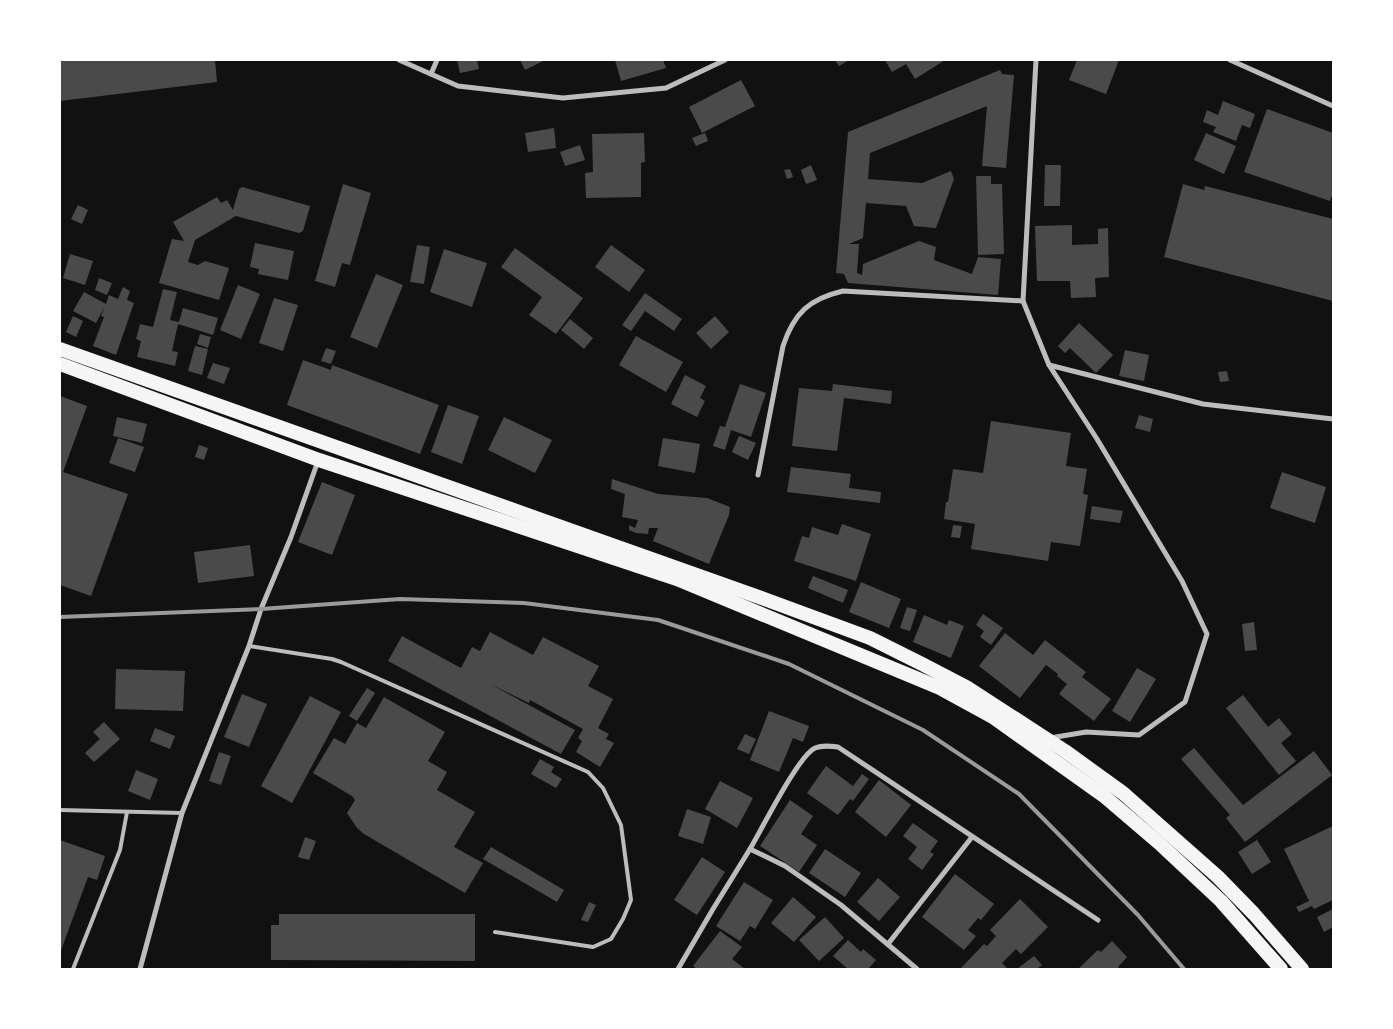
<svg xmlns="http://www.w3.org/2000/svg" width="1393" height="1029" font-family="'PT Sans',sans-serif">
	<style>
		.building { fill: #4a4a4a }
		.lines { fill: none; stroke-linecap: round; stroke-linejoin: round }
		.service { stroke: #bcbcbc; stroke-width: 4 }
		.minor { stroke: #bcbcbc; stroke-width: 5 }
		.trunk { stroke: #f5f5f5; stroke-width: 14 }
		.rail { stroke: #9a9a9a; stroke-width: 4 }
	</style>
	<rect width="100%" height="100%" fill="#111"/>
	<g class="building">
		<polygon points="60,60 215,60 217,82 60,101"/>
		<polygon points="457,60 477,60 479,69 460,73"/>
		<polygon points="520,60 545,60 525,70"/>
		<polygon points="615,60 663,60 666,68 621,81"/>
		<polygon points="835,60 849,60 839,66"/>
		<polygon points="885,60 945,60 915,79 906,64 892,72"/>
		<polygon points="1077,60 1119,60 1106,94 1069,80"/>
		<polygon points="1000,70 1002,74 1014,75 1006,168 982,166 987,106 870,153 868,179 922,183 951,171 954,179 936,228 914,226 906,206 866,203 863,238 849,244 859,244 857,273 862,275 863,264 919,241 936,247 934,260 972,274 978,257 1001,259 998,295 848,283 844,274 836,273 848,132"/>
		<polygon points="741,80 755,106 702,133 689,107"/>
		<polygon points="1223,101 1255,114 1250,128 1242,125 1236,141 1213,132 1216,127 1203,122 1207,110 1218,115"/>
		<polygon points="1267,109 1333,133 1333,192 1330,201 1244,172"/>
		<polygon points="554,128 556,148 528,152 525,133"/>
		<polygon points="644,133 645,162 641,163 641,197 586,198 585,173 593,172 592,134"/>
		<polygon points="705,133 708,141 696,146 692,138"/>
		<polygon points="1206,133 1236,146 1224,174 1194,160"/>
		<polygon points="580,145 585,160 565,166 560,152"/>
		<polygon points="811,165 817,180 806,184 801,170"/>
		<polygon points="1045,165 1061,165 1060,206 1044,206"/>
		<polygon points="790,169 793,177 787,179 784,170"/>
		<polygon points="976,176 991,176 991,184 1002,184 1004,254 978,255"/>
		<polygon points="343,184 371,193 350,265 342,263 335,287 315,281"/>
		<polygon points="1183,184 1204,190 1205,186 1333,219 1333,301 1164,257"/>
		<polygon points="242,187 310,206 303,231 299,233 236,216 195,240 188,262 198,265 205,261 229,268 219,300 159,283 172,239 184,241 173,222 217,197 221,203 227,200 233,210 239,189"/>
		<polygon points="78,205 88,210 82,224 71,219"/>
		<polygon points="1072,225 1072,245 1098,244 1098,229 1108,228 1109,277 1095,278 1096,297 1071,298 1070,281 1037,281 1035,226"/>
		<polygon points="255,243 294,251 288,280 258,274 259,269 250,267"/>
		<polygon points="417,245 430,247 424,284 410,282"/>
		<polygon points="611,245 645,270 629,292 595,267"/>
		<polygon points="515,248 583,298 556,334 529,315 542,297 501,267"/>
		<polygon points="444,249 487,263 472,307 430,292"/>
		<polygon points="70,254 93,261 85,285 63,278"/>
		<polygon points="376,274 403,285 377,348 350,337"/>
		<polygon points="99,278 112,283 107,295 95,290"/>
		<polygon points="238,285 260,294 241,339 220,330"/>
		<polygon points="123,287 130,291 127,300 134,303 116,355 93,346 104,317 101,316 105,306 96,323 73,311 84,292 106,304 109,295 118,299"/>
		<polygon points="163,289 177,292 170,320 179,322 183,308 218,318 213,335 178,324 172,351 178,352 175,366 137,357 141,341 136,339 140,324 153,327"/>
		<polygon points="645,293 682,319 674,331 645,311 631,331 622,325"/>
		<polygon points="274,298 298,305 283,351 259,343"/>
		<polygon points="73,316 83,321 76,337 66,332"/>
		<polygon points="715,316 729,332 711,349 696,333"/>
		<polygon points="570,319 593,338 584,349 561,330"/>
		<polygon points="1079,323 1113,355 1096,373 1070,348 1065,353 1058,346"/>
		<polygon points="200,334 211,337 208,348 197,344"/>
		<polygon points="636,336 683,362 666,392 619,365"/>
		<polygon points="195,346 208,349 202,375 188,371"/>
		<polygon points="326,348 336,351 331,364 321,361"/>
		<polygon points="1125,350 1149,355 1144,381 1119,376"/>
		<polygon points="303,360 331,370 332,365 439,405 420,454 287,405"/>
		<polygon points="213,363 230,368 224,384 207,378"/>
		<polygon points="1227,371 1229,381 1220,382 1218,372"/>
		<polygon points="685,375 706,386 700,398 705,401 697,417 671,404"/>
		<polygon points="740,384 766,393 751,437 731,430 725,450 713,446 720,426 725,427"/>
		<polygon points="833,384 892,391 891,404 844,398 837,451 792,446 799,388 832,391"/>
		<polygon points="60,396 87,406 63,472 128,494 91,596 60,585"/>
		<polygon points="448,405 479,416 462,464 431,452"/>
		<polygon points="1139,415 1153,419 1150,432 1135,428"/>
		<polygon points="117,417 147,424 142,443 113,436"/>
		<polygon points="504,417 552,440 535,473 488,450"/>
		<polygon points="991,421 1071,433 1066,466 1087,469 1083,494 1088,495 1080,546 1051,542 1048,561 971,549 975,524 944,519 946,502 948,502 953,469 983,473"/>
		<polygon points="739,436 756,443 748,460 732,452"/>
		<polygon points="118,438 144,447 135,472 109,463"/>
		<polygon points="663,438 700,444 695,473 658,466"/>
		<polygon points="199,445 208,448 204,460 195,457"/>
		<polygon points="791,467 851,474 849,488 881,492 880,503 787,492"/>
		<polygon points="1282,472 1326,487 1315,523 1270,508"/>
		<polygon points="612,479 658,494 707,498 730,507 729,515 709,564 653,541 658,528 649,528 648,534 636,533 629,530 629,525 635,528 638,520 622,517 625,494 611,489"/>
		<polygon points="322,482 355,495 332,555 298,542"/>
		<polygon points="1092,506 1123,511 1120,523 1090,519"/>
		<polygon points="842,524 871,534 856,581 794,561 802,536 809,538 812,527 838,535"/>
		<polygon points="953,525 962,526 960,538 951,537"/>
		<polygon points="250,545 254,576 198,583 194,552"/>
		<polygon points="813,576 848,590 843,603 808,588"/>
		<polygon points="861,582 901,599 889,628 849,612"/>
		<polygon points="907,607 917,610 910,631 900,628"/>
		<polygon points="983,614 1003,628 991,645 980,637 984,631 976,625"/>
		<polygon points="924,615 947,625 949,620 964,626 951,658 913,642"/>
		<polygon points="1254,622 1257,650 1245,651 1242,624"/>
		<polygon points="490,632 533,655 543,637 599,666 588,686 613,699 598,728 609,734 606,739 614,743 600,767 576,752 582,741 578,738 583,729 530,700 529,703 490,684 575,730 561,754 388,661 402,636 461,668 472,647 480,651"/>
		<polygon points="1005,633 1033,655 1045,640 1086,672 1082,677 1111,699 1094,721 1059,694 1067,684 1057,676 1058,674 1046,665 1020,698 979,666"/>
		<polygon points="1137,668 1156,679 1130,722 1112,711"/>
		<polygon points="116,669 185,671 183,711 115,709"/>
		<polygon points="367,688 375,693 357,721 349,716"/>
		<polygon points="242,694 267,704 249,747 224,737"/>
		<polygon points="1243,695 1268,727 1279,718 1292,734 1281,743 1296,761 1279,775 1226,708"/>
		<polygon points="310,696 341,712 292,803 261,786"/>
		<polygon points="384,697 445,732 428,761 447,772 437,790 475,812 454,847 483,863 465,893 364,834 357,828 347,813 355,800 352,796 313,773 334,738 345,744 357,723 366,728"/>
		<polygon points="769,711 809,726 803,742 793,738 779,772 750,760"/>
		<polygon points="104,722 120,739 94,762 85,753 100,739 93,732"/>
		<polygon points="155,728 175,736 170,749 150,741"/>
		<polygon points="745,734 756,739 749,754 737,749"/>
		<polygon points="1194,748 1243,805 1314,751 1332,775 1245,842 1226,818 1230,815 1181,759"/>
		<polygon points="219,752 231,756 221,785 209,781"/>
		<polygon points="540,759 554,767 551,772 562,779 556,788 531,774"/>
		<polygon points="826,766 853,786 862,774 869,779 853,801 850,799 838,815 807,793"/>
		<polygon points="136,770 158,779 150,800 128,791"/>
		<polygon points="879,780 911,805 886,837 855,812"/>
		<polygon points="720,781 753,798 737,828 705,809"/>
		<polygon points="790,800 813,816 801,834 817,845 799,872 760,846"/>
		<polygon points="687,809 711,817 703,844 678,836"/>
		<polygon points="913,823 938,841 930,852 934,854 922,870 908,859 917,847 903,836"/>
		<polygon points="1333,826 1333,900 1314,909 1312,906 1299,912 1296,907 1309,901 1284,849"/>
		<polygon points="305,837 316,841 309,860 298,857"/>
		<polygon points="60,840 105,856 97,880 88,877 60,953"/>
		<polygon points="1257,840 1271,862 1252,874 1238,852"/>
		<polygon points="491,847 564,890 557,902 483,859"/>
		<polygon points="825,849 861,873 845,897 809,873"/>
		<polygon points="702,857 725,872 697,915 674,900"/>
		<polygon points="955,874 994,904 981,920 978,918 968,930 976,936 964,950 922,917"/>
		<polygon points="878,878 900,897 879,921 857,902"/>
		<polygon points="744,882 773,900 755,929 750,926 740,941 716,926"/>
		<polygon points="793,897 816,917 794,942 771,923"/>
		<polygon points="1020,899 1048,927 1021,954 1016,949 1002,963 1008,969 962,969 961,968 984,944 987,946 996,936 990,930"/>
		<polygon points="589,902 596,905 588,922 581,920"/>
		<polygon points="1333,909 1333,927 1324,932 1317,917"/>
		<polygon points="279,914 475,914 475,961 271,960 271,925 279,925"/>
		<polygon points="825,917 844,938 819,961 799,940"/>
		<polygon points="720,931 742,947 732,959 745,969 697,969 693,966"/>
		<polygon points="848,940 861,952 863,949 876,960 868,969 848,969 833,956"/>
		<polygon points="1112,941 1127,957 1118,967 1120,969 1078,969 1098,950 1101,952"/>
		<polygon points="1034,956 1042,965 1038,968 1039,969 1017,969"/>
	</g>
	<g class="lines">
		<g class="service">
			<polyline points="249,646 332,659 341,662 588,772 603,788 621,825 631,900 623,919 611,939 593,947 495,932"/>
			<polyline points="60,810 182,813"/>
			<polyline points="73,969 120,850 127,812"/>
		</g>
		<g class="minor">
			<polyline points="399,60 458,86 563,98 666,88 725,60"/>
			<polyline points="1036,60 1023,301 1049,365 1097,439 1182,581 1207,634 1185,702 1139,735 1086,732 1050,738"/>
			<polyline points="1230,60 1333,106"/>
			<polyline points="431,74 437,60"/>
			<polyline points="1049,365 1203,404 1333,419"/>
			<path d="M758 475 783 346C794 313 809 299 843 291L1023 301"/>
			<path d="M750 849C762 829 798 756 815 748 822 745 830 746 838 747L1098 920"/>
			<polyline points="888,944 972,837"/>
			<polyline points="140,969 182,813 249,646 261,609 291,537 318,461"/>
			<polyline points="678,969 713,909 750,849 785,866 841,905 917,969"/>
		</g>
		<g class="trunk">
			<polyline points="60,349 767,600 870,638 922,664 968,688 1065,751 1123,793 1218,877 1254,914 1302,969"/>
			<polyline points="60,364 319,460 677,579 940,688 993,717 1104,796 1159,843 1221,901 1281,969"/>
		</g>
		<polyline class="rail" points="60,617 261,609 400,599 524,603 658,620 789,664 923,730 1019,794 1138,915 1184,969"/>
	</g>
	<rect width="1393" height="1029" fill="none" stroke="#ffffff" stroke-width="122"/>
</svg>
